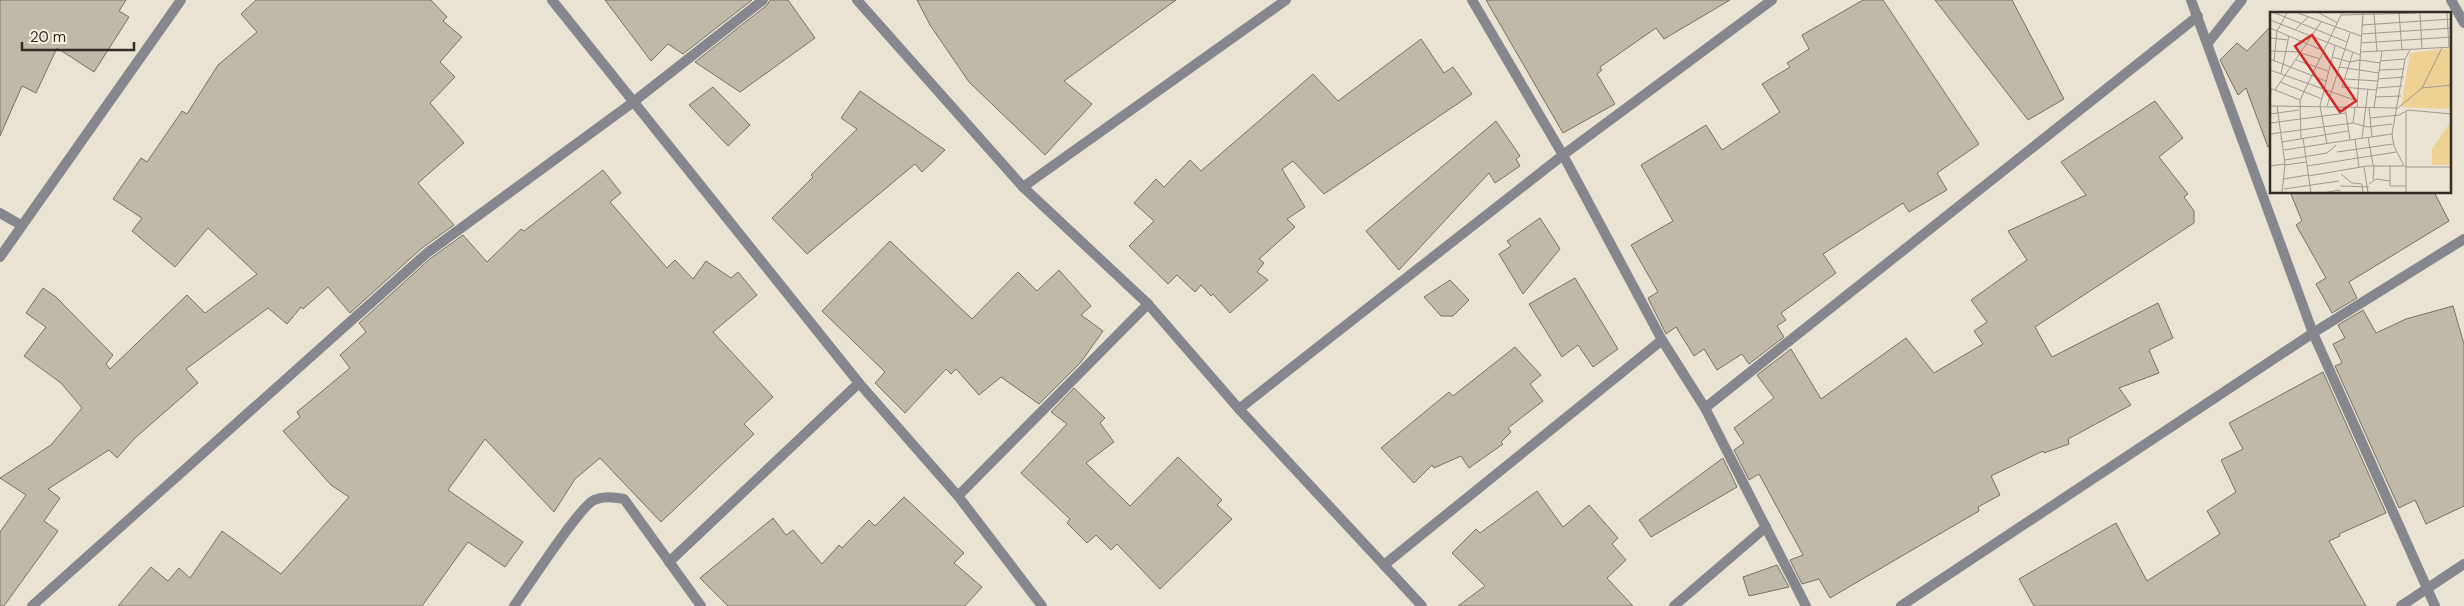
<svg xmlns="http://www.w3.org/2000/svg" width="2464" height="606" font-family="'DM Sans',sans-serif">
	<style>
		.building { fill: #c0b9a9; stroke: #787263 }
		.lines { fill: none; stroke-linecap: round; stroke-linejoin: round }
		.minor { stroke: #86878e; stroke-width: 10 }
		.inset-road { fill: none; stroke: #a09a8e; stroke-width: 1 }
		.view { fill: #d62828; fill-opacity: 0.15; stroke: #d62828; stroke-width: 2.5 }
		.inset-edge { fill: none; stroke: #312e27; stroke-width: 2.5 }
	</style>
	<rect width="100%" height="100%" fill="#eae2d2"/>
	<g class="building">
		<polygon points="0,0 126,0 119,11 129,17 94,72 57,48 36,93 22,86 0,136"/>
		<polygon points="256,0 431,0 447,17 443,21 462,37 440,62 455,77 430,103 464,143 418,183 454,225 422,248 350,313 328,287 303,309 301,307 287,324 268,308 186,369 198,383 135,438 117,458 109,450 48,489 60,498 44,521 58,531 4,606 0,606 0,532 26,495 0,478 51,445 82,408 61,383 24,356 46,327 26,313 43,288 56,297 113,355 106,364 110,369 187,295 205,313 257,274 208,228 175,267 132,231 142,218 113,199 141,158 147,162 182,111 187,114 218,65 257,32 241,14"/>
		<polygon points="605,0 752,0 683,54 668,44 651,61"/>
		<polygon points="770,0 788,0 815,38 740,92 695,62 767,5"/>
		<polygon points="917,0 1176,0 1064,81 1092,104 1045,155 969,82 930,25"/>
		<polygon points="1486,0 1730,0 1664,39 1656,28 1600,67 1602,70 1597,74 1615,104 1563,133"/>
		<polygon points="1863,0 1883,0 1979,144 1937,173 1947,190 1909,212 1903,203 1823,254 1836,273 1781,313 1786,320 1777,326 1784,337 1749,364 1742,354 1717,370 1704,349 1694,356 1676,327 1666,334 1648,298 1658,292 1631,245 1673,221 1641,165 1706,125 1722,150 1780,112 1762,84 1790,67 1787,63 1809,49 1802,35"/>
		<polygon points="1935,0 2012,0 2064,99 2028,120"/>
		<polygon points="2272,25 2272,146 2268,147 2246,88 2238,95 2220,60 2237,43 2247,51"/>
		<polygon points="1421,39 1444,73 1453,67 1472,94 1324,194 1293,161 1282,169 1305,207 1287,219 1295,227 1259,259 1264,263 1257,272 1268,280 1230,313 1213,294 1211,296 1201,285 1195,292 1177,275 1168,284 1129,246 1154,221 1134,203 1156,179 1164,187 1190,160 1201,171 1313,74 1338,101"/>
		<polygon points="713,87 750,125 728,146 689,105"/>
		<polygon points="860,91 945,150 922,172 915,164 807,254 772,218 813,177 811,175 857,129 841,118"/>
		<polygon points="2155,101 2183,138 2159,157 2188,194 2184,197 2194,211 2194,223 2035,327 2052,357 2158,303 2173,338 2149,350 2159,373 2119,388 2131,405 2068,439 2069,444 2044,453 2043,451 1991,476 2000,495 1978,507 1979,511 1830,598 1819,579 1802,584 1790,560 1803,555 1759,474 1749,480 1734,450 1744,443 1734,428 1774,398 1757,375 1791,349 1821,399 1906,338 1934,373 1983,344 1974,331 1987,322 1971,300 2027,260 2008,231 2086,195 2061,162"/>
		<polygon points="1496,121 1520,156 1516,159 1520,166 1495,183 1489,173 1399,270 1366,231"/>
		<polygon points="603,170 621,193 610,202 667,268 675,260 693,279 706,261 731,278 738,272 757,295 713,332 773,397 744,424 754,434 661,522 600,458 575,479 554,512 485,439 448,490 523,542 505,567 468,542 422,606 118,606 151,567 168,581 179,568 190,578 222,531 281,574 349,497 331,485 283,431 300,417 297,412 350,368 340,355 366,332 359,323 431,258 463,235 487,262 521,229 524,231"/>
		<polygon points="2290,192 2434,192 2449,221 2349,282 2357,298 2332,313 2316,284 2326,278 2296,225 2302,221"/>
		<polygon points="1540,218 1560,249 1523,294 1499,254 1511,246 1507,241"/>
		<polygon points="890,241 972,319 1018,272 1037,291 1059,270 1091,306 1081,315 1103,331 1081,362 1039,404 1001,377 979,395 956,369 951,374 946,369 905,413 875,383 885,372 822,311"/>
		<polygon points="1575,278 1618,349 1593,367 1578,345 1562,357 1529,304"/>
		<polygon points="1450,280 1469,300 1453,316 1441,316 1424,297"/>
		<polygon points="2453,306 2464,344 2464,506 2426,524 2415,500 2399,508 2335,366 2342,363 2333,344 2345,338 2338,325 2363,310 2376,333 2406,319"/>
		<polygon points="1515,347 1541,375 1530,384 1543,401 1508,428 1511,432 1501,442 1503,444 1469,468 1461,456 1434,468 1432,465 1414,483 1381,448 1449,392 1453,396"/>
		<polygon points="2323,372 2386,513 2339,534 2340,536 2329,541 2366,606 2034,606 2019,579 2116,523 2147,581 2220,534 2207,511 2236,492 2221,460 2243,449 2229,423"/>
		<polygon points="1074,388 1105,418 1100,423 1114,442 1086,463 1130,506 1178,457 1222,500 1217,505 1232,519 1160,589 1117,544 1111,550 1096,535 1087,543 1067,523 1070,519 1021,473 1067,424 1051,412"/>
		<polygon points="1723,458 1737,487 1651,537 1639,520"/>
		<polygon points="1537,491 1563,527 1589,505 1618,538 1612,544 1626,560 1607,578 1633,606 1458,606 1485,586 1452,553 1476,529 1480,533"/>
		<polygon points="904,497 964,553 954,563 982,587 965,606 728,606 700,578 773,518 786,535 793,530 822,564 839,545 842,548 869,520 875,526"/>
		<polygon points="1777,565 1789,587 1749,596 1743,577"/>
	</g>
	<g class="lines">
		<g class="minor">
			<polyline points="552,0 859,383 958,496 1042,606"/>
			<polyline points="857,0 1023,187 1148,304 1239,409 1422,606"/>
			<polyline points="1472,0 1563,155 1662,340 1705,408 1806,606"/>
			<polyline points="2191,0 2313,333 2435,606"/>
			<polyline points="2451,0 2464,23"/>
			<polyline points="2208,43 2242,0"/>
			<polyline points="1023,187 1286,0"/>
			<polyline points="0,213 21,225"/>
			<polyline points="0,257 181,0"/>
			<polyline points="1705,408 2198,16"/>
			<polyline points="1239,409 1563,155 1772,0"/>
			<polyline points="958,496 1148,304"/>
			<polyline points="669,562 859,383"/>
			<polyline points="1384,565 1662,340"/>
			<polyline points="32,606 427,253 632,103 763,0"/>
			<path d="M514 606C527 588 579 507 594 500 604 496 613 497 624 499L701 606"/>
			<polyline points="1674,606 1766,527"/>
			<polyline points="1901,606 2313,333 2464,239"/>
			<polyline points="2401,606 2464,564"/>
		</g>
	</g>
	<g transform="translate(2270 12)">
		<rect width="181" height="181" fill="#eae2d2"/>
		<path d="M181 36V97L131 95 140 41ZM181 109V153H162V137Z" fill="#efd293"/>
		<path class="inset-road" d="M5 1 77 30M28 1 91 24M49 1 68 11M129 1 132 38M150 1 152 37M177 1 179 35M104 2 107 40M71 3 147 1M0 8 90 43M92 13 182 7M0 16 54 39M25 18 38 5M92 22 182 16M0 26 18 28M91 31 182 25M0 39 31 40M83 40 72 75 106 78M90 40 182 35M31 41 50 47M62 45 80 50 90 48 110 51M0 47 56 69M26 48 58 59M4 49 7 19 17 1M110 49 135 47M69 55 109 61M0 58 87 89M109 58 134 57M11 62 19 24M75 67 108 69M108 67 134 65M10 70 52 87M0 76 30 88M107 76 132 74M152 76 172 36M5 78 51 10M105 85 131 84M0 93 1 77M0 94 129 96M7 94 15 152 12 181M57 94 80 21M87 95 93 1M129 95 152 76 182 73M99 96 102 125M104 96 112 39M136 99V181M0 102 29 98M100 106 129 103 138 98 182 102M0 111 76 101M83 111 98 115 122 112M0 122 83 111 85 95M122 122 124 134 134 154M98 125 103 153M33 126 41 181M92 126 98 77M31 127 30 88 72 1M85 127 89 155M80 128 122 122 135 47 140 38M12 130 78 119M57 132 50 94 65 34M14 138 80 128 75 95M67 140 123 132M15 148 57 141 66 133M15 153 36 150M120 153V174H136M0 154 15 152M37 154 126 140M94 154 98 181M135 155H182M71 162 82 171 92 172 93 181M38 164 97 154H134M14 167 38 163M103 168 104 153M99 172 106 167 120 169M70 174 99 175M14 177 69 169M53 181 69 178 70 181"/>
		<path class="view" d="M42 23 86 89 70 100 25 34Z"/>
		<rect width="181" height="181" class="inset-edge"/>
	</g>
	<path d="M22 42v8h112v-8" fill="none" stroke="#312e27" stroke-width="2.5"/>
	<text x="30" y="42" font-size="15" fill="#312e27" stroke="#f7efdf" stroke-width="4" paint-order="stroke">20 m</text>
</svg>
